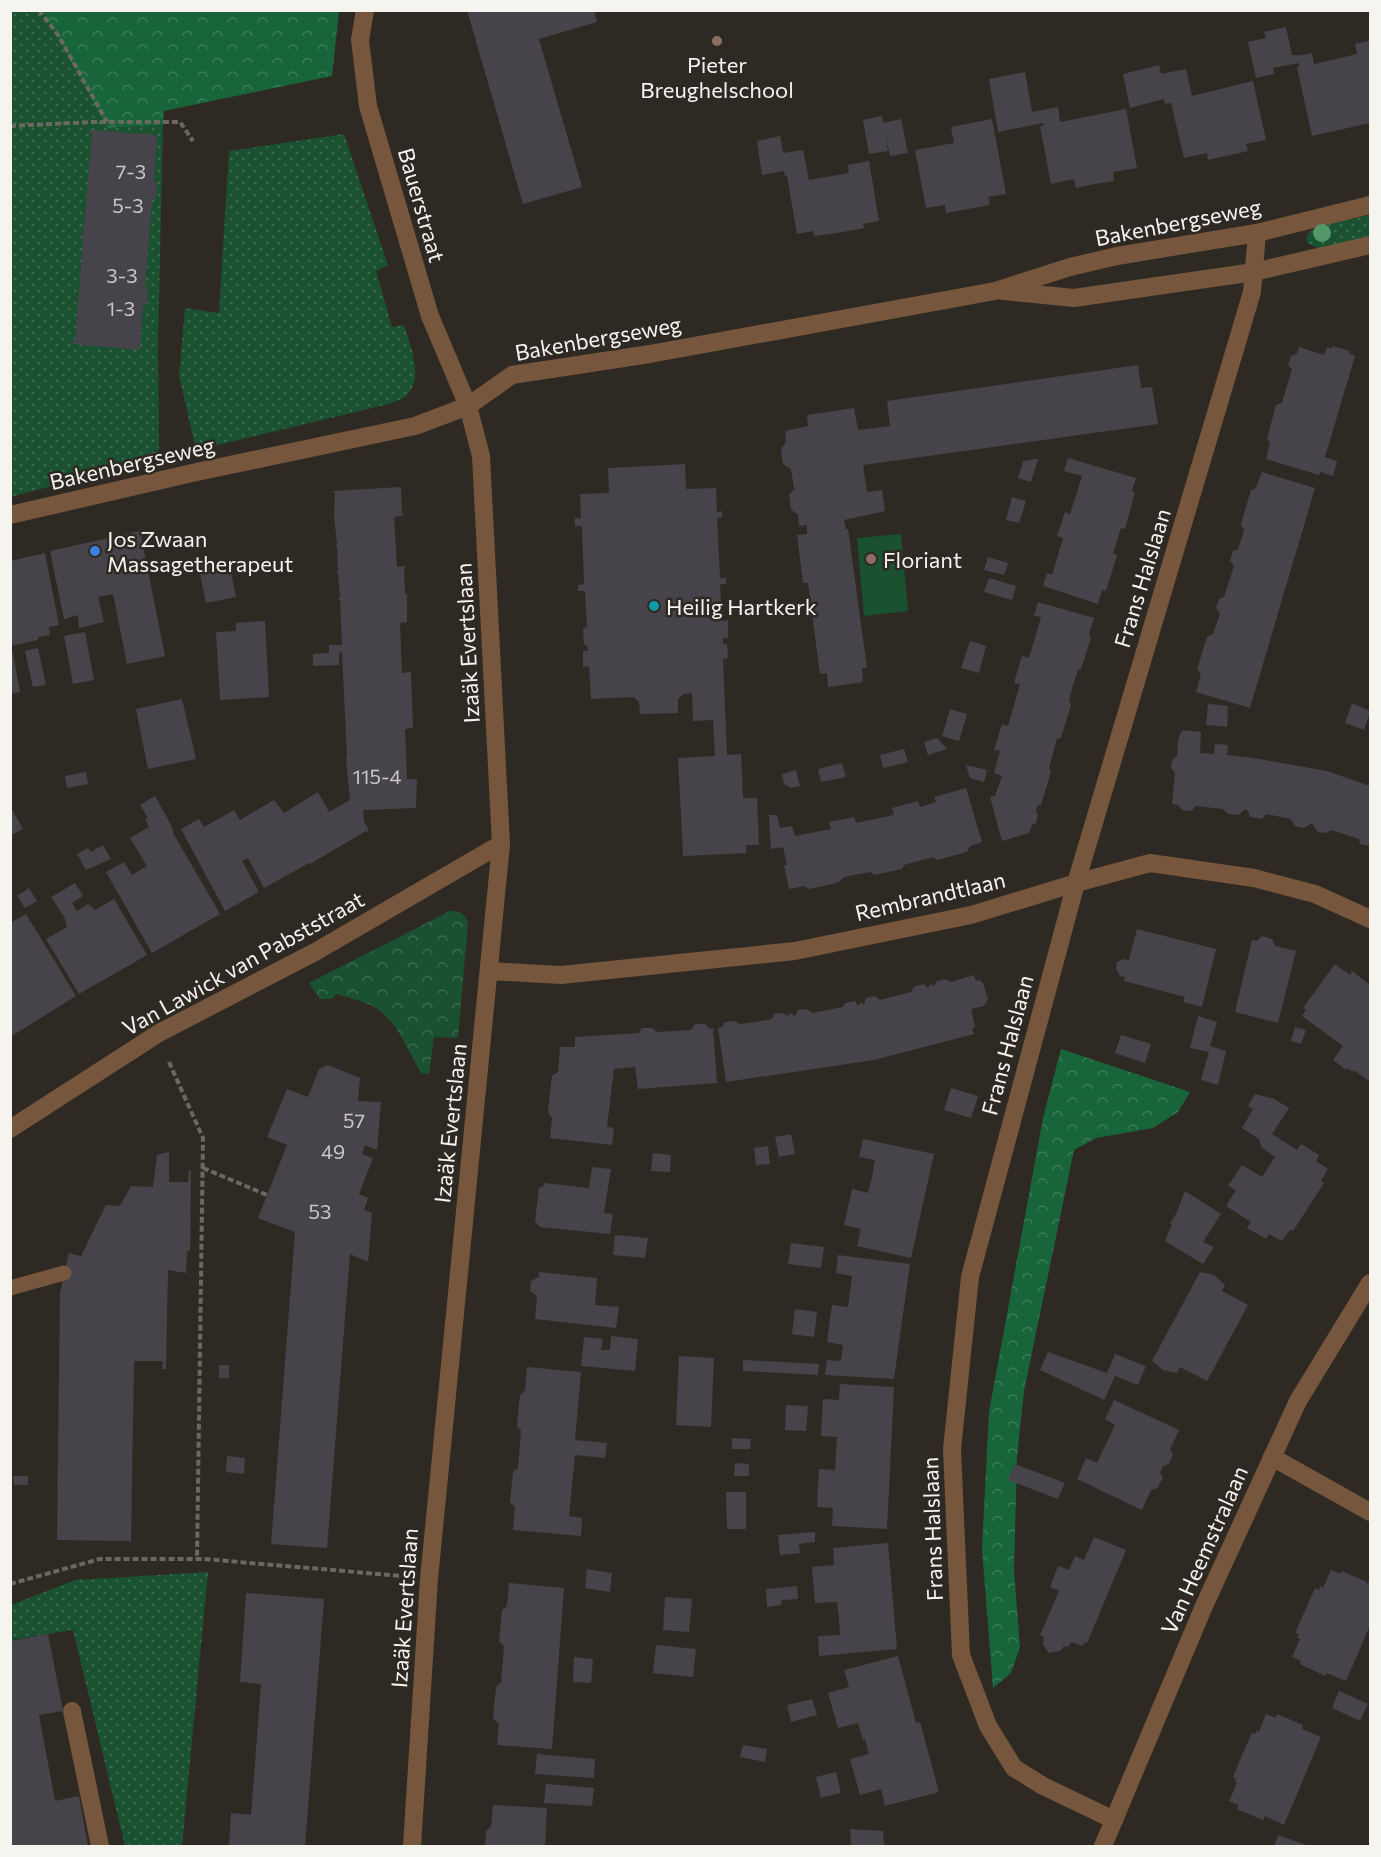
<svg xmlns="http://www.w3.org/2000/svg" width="1381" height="1857" font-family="Commissioner,sans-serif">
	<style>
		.grass { fill: url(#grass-dots) }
		.forest { fill: url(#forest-crowns) }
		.park { fill: url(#park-crowns) }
		.pitch { fill: #1a5131 }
		.building { fill: #47434a }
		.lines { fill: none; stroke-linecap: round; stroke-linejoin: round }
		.path { stroke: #6b6861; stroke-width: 4; stroke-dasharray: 6 3; stroke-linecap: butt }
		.service { stroke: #76563c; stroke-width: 15 }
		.minor { stroke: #76563c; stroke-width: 18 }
		.tertiary { stroke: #76563c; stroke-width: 18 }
		.tree { fill: #549769 }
		.education-dot { fill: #8d6e63; stroke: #2e2a23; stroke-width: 2 }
		.shop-dot { fill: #3f7fe0; stroke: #2e2a23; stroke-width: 2 }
		.culture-dot { fill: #0f9aa8; stroke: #2e2a23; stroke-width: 2 }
		.labels { text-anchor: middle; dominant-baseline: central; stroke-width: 5; stroke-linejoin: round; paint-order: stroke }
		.number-label { font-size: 20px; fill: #cac8c6 }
		.poi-label { font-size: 22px; fill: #f6f4ef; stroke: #2e2a23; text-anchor: start }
		.street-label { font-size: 22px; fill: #f6f4ef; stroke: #2e2a23 }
	</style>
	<defs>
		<pattern id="grass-dots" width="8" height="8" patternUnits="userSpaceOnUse" patternTransform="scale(1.5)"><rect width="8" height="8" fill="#1a5131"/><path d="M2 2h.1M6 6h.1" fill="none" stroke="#3c6b4f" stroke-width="1.8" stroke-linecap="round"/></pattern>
		<pattern id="forest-crowns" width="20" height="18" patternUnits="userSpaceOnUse" patternTransform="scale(1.5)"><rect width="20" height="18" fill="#18653b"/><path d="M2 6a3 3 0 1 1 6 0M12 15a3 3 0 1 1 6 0" fill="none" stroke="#3a7c58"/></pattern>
		<pattern id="park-crowns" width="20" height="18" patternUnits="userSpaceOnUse" patternTransform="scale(1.5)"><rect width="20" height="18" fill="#1a5131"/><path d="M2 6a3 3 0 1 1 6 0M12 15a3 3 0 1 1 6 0" fill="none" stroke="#3c6b4f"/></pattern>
	</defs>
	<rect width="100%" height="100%" fill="#2e2a23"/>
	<g class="grass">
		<polygon points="10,11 43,11 108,128 163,125 158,340 159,450 154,458 11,497"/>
		<path d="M344 134 388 265 376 271 392 327 404 325C410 344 424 378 407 395 403 399 394 402 389 404L196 450 179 376 185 308 219 313 229 151Z"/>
		<path d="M1370 215V236L1320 249 1307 243C1307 240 1306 237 1308 234 1315 225 1358 218 1370 215Z"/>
		<polygon points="208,1572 182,1846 125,1846 73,1630 11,1640 11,1605 75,1580"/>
	</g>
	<g class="forest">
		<polygon points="43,11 339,11 332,76 164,111 163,125 108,128"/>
		<polygon points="1061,1049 1190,1092 1178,1112 1153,1128 1096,1138 1074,1150 1024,1391 1017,1457 1014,1571 1020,1647 1011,1673 993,1688 982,1549 989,1412 1043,1118"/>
	</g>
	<path class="park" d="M450 911C461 911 464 913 468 923L458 1038 434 1037 429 1074 421 1073C408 1051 398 1022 376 1008 365 1001 349 998 336 994L332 999H320L309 983Z"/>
	<polygon class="pitch" points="901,534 908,611 864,616 857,538"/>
	<g class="building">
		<polygon points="467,10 594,10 597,22 539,39 582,187 523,204"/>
		<polygon points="1286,27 1292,55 1297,55 1297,56 1312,53 1314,64 1357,54 1355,44 1369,41 1370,123 1312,136 1297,67 1300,67 1298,63 1273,68 1274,74 1256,78 1248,42 1266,38 1264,32"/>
		<polygon points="1159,65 1161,74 1186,69 1192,96 1253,81 1266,140 1246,144 1248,151 1208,160 1207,153 1184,158 1171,103 1165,104 1164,99 1130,108 1123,74"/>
		<polygon points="1025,72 1032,112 1058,107 1060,122 1126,109 1137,168 1113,172 1114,181 1095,184 1076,188 1074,179 1051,184 1040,126 1044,125 1043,123 998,132 989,79"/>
		<polygon points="882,116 883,123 901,119 908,153 890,156 885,132 888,151 869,154 863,120"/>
		<polygon points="992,119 1006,194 988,197 990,205 946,213 945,205 926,208 915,150 954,143 951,127"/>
		<polygon points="90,130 157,135 154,181 157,182 157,184 156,199 152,199 145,287 148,287 147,302 147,304 143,304 140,350 72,344 73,340 75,341 83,239 81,239 81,236 83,236 85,215 92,134 90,133"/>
		<polygon points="780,136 783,153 803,150 809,180 849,173 848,165 869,161 879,221 863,224 864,228 838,233 814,236 813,231 797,234 787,176 785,176 784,171 762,175 757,141"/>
		<polygon points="1332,346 1350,351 1350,354 1355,356 1325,457 1337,461 1333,476 1320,472 1319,475 1266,459 1270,443 1267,439 1276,405 1282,403 1292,369 1288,365 1291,356 1297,354 1299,347 1324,355 1327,347 1332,349"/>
		<polygon points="1138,365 1141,388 1152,387 1158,424 863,465 867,492 882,490 885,511 844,520 846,529 848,529 867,668 862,668 863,682 828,687 827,673 820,674 808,583 803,583 797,535 807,534 807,525 799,526 798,514 791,510 789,495 794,489 791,469 783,464 781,449 786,442 785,431 808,426 807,415 854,408 858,430 890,426 887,401"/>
		<polygon points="1068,458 1136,478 1132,491 1135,492 1125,529 1121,528 1113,553 1117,555 1106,591 1102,590 1098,604 1043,586 1047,573 1052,575 1063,538 1057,536 1065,512 1070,514 1082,476 1064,471"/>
		<polygon points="1036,459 1038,459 1031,482 1018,478 1023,461"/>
		<polygon points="685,464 686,489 716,488 717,512 722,511 722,517 717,518 720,578 726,578 726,584 720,584 722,621 728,620 728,638 723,638 723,644 727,644 728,658 723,659 727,755 741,754 743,798 757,798 759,845 746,845 746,853 683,856 678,758 715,756 713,720 693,721 692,693 683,694 678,699 678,713 640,714 639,702 634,697 591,699 589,666 583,667 583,651 588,651 587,645 584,645 583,628 587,627 585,591 578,591 578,585 584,584 582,526 575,526 575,518 581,518 580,494 609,493 608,468"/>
		<polygon points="1262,472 1315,488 1250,708 1196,692 1201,674 1197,669 1207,637 1213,634 1220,614 1216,608 1219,599 1224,597 1234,566 1230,561 1233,551 1238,549 1239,546 1244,530 1241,524 1251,490 1256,488"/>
		<polygon points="401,487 402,514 406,515 394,517 397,567 406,566 404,570 405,593 407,595 407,622 400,623 402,673 411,672 411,675 413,728 405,729 407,779 417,779 416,808 363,810 364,821 369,831 367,832 366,831 310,864 309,863 264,888 248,858 242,861 259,892 225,911 181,829 199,819 204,827 234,810 240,820 274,800 284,813 318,792 329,812 350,800 346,759 347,756 342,653 339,652 339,665 313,666 313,654 329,653 329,645 342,645 340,600 338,600 340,597 338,573 336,573 338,570 337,547 335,544 337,544 334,517 335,493 332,491"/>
		<polygon points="1012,497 1026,501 1019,523 1006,520"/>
		<polygon points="140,531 165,656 127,664 113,594 98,597 104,622 79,628 78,615 64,619 50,551"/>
		<polygon points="45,553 59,625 49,627 50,635 38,637 38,640 10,646 10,561"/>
		<polygon points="988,557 1008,563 1004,575 984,570"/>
		<polygon points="225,559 230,567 236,597 206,603 199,569 200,564"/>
		<polygon points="989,578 1016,586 1012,600 984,592"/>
		<polygon points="1038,602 1094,618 1089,634 1091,638 1081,669 1078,670 1073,685 1069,701 1071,705 1061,738 1057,739 1049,768 1051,772 1041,805 1037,806 1036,812 1038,815 1036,823 1032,825 1029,833 1002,841 990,797 995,796 1002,776 994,773 1000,751 994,750 1002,724 1008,726 1020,684 1014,683 1022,656 1029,658 1041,617 1034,616"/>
		<polygon points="265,621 269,697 220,700 216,632 236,631 236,623"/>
		<polygon points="85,632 94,680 73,684 64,636"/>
		<polygon points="970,641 986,646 979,673 961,668"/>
		<polygon points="38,648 46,685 33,687 25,651"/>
		<polygon points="13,653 20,692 10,694 10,654"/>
		<polygon points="182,699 196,759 148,769 136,709"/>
		<polygon points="1352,703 1370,711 1364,730 1345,723"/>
		<polygon points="1208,704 1228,706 1227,727 1206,725"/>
		<polygon points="950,709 967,714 959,741 942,736"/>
		<polygon points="1182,730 1201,732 1200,753 1214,754 1215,744 1228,745 1227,755 1253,758 1327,771 1370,786 1370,846 1360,844 1359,839 1332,830 1326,833 1318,832 1312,823 1304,828 1295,826 1291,819 1266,814 1262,819 1250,817 1248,811 1245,809 1239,815 1228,814 1223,809 1195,806 1192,811 1182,810 1178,805 1172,804 1175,773 1171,768 1172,760 1177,756 1178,740"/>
		<polygon points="937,738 947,749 928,755 924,742"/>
		<polygon points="904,749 908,762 883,768 880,755"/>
		<polygon points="842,763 846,777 821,782 818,769"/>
		<polygon points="966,765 987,770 984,782 970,778"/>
		<polygon points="796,770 800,786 791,788 784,784 782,774"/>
		<polygon points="86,772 88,784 67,788 65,776"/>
		<polygon points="966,788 982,842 970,846 967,852 937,860 933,857 904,865 902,869 874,875 871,872 853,875 843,878 839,882 824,886 809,889 804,886 789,889 784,865 787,865 783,847 771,849 769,815 777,815 780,828 792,826 795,836 831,829 829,822 854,817 856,823 894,815 892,808 918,801 920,807 936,802 934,797"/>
		<polygon points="155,796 172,827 173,833 220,914 152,953 106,872 124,862 132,875 147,866 130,838 149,827 145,819 148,818 140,805"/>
		<polygon points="10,806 23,829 10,836"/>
		<polygon points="103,845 111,859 86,870 77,854 88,848 91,852"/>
		<polygon points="75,883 83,896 72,903 77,911 88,904 95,910 114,899 147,955 79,994 46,939 67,927 65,918 51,897"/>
		<polygon points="29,888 37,901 25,908 17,896"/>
		<polygon points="26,914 76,996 10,1037 10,923"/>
		<polygon points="1137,929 1216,949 1202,1007 1183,1002 1185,997 1124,981 1125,977 1120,976 1116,969 1117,962 1124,959 1129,960"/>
		<polygon points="1262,936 1272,939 1275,946 1296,951 1278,1023 1235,1012 1252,940 1257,941"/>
		<polygon points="1335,964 1350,975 1352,971 1370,985 1370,1082 1354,1070 1353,1072 1347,1068 1346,1070 1333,1060 1343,1046 1302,1016 1306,1010 1303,1008"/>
		<polygon points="974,975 976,981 979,980 983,983 988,999 984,1006 971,1009 975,1027 972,1028 974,1034 874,1060 726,1082 718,1028 722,1027 725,1022 734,1021 740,1024 756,1022 772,1019 774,1014 783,1013 788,1016 790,1013 795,1016 798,1010 807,1009 812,1013 843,1007 845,1003 855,1001 858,1006 861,1002 864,1005 866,998 875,996 880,1000 911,992 914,987 923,984 928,988 931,984 934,986 937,981 945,979 951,982"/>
		<polygon points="1198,1016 1217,1022 1210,1046 1226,1051 1218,1085 1201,1080 1209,1052 1190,1048"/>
		<polygon points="695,1024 705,1024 710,1029 713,1028 717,1083 638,1089 635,1067 614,1069 607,1127 614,1128 612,1145 550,1138 552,1118 548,1112 550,1093 552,1076 558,1072 560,1047 575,1047 575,1037 639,1033 642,1028 653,1028 656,1032 691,1030"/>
		<polygon points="1295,1027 1306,1030 1301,1044 1291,1041"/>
		<polygon points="1121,1035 1151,1044 1145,1063 1115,1053"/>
		<polygon points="328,1065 360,1078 358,1101 381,1102 377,1150 365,1145 362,1154 373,1158 359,1194 368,1198 364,1210 372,1213 368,1262 350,1254 327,1548 271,1544 295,1232 258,1218 287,1145 267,1137 287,1089 308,1097 319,1069"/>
		<polygon points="951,1088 978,1096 971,1118 944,1110"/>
		<polygon points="1255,1094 1274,1099 1289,1108 1272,1134 1297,1150 1301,1144 1319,1155 1316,1161 1328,1169 1321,1181 1324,1183 1293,1231 1290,1230 1282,1241 1269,1234 1266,1239 1247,1228 1251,1222 1226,1206 1236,1190 1228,1186 1242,1165 1262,1177 1275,1157 1261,1147 1259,1139 1242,1128 1253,1109 1248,1106"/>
		<polygon points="791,1134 795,1154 779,1157 775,1137"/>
		<polygon points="863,1139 934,1154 911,1258 857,1246 861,1229 844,1225 852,1189 868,1193 872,1177 875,1160 859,1157"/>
		<polygon points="768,1146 770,1164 756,1165 754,1148"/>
		<polygon points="169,1152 169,1182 188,1182 189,1170 191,1170 190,1251 187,1251 186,1273 168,1270 166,1369 162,1369 163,1361 134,1361 131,1543 129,1541 57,1540 60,1293 69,1253 81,1256 106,1205 120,1206 131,1186 153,1187 157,1155"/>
		<polygon points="653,1153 671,1155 670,1172 651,1171"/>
		<polygon points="592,1167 611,1169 604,1213 613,1214 610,1234 540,1227 535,1221 539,1188 544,1186 544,1183 589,1188"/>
		<polygon points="1185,1191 1221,1214 1203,1242 1214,1247 1203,1264 1165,1241 1172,1224 1170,1223 1176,1214"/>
		<polygon points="615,1235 648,1238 645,1258 613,1255"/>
		<polygon points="791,1243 824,1247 821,1268 788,1264"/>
		<polygon points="838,1255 910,1264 894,1379 825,1375 827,1360 841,1361 843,1345 827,1342 832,1305 848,1307 852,1276 836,1273"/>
		<polygon points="539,1272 597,1278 595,1305 619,1307 616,1328 535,1319 537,1296 530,1291 531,1281 539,1277"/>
		<polygon points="1200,1272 1214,1275 1225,1285 1222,1291 1248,1305 1207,1381 1180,1367 1177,1373 1163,1370 1152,1361"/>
		<polygon points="795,1309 817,1312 814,1337 792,1334"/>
		<polygon points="611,1336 638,1339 635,1371 581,1366 584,1337 603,1339 601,1350 610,1350"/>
		<polygon points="1048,1352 1107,1373 1115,1354 1146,1366 1138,1385 1115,1376 1104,1400 1040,1370"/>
		<polygon points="679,1356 714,1358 711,1427 676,1425"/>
		<polygon points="743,1360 819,1364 818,1375 743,1371"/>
		<rect x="219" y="1365" width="10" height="13"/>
		<polygon points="527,1367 581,1372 575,1440 607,1443 605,1458 575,1455 569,1516 582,1518 581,1536 513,1530 515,1507 510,1502 513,1472 518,1468 521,1431 517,1426 520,1395 525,1390"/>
		<polygon points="840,1384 894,1387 887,1529 832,1526 833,1508 817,1507 819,1469 835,1470 837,1437 821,1436 823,1399 839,1400"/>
		<polygon points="1114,1400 1179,1430 1170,1449 1173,1454 1169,1464 1163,1466 1160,1472 1163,1478 1157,1488 1151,1490 1142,1510 1077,1479 1086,1458 1097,1463 1115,1425 1105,1419"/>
		<polygon points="786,1405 808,1406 806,1431 785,1430"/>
		<polygon points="732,1438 751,1439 750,1449 732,1449"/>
		<polygon points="227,1456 245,1458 244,1474 226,1472"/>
		<polygon points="735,1463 749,1464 749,1476 734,1476"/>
		<polygon points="1015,1464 1065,1483 1058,1499 1008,1480"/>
		<polygon points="13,1476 28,1476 28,1485 14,1485"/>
		<polygon points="726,1492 746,1492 746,1529 727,1529"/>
		<polygon points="815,1532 815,1542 799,1544 800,1553 780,1555 778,1535"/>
		<polygon points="1094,1537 1126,1550 1087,1643 1084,1642 1083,1646 1071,1642 1068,1647 1064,1646 1060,1651 1049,1653 1043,1644 1044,1637 1040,1635 1059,1591 1050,1587 1058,1566 1069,1570 1075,1556 1084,1560"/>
		<polygon points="888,1543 897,1649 819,1656 818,1636 840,1635 839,1619 837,1602 815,1603 812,1567 834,1565 833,1548"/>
		<polygon points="587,1569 612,1573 610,1592 585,1588"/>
		<polygon points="1331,1570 1340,1574 1342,1571 1367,1582 1367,1586 1370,1577 1370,1625 1346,1681 1327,1673 1325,1676 1300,1664 1301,1661 1292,1657 1300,1639 1297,1638 1299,1634 1295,1633 1315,1588 1319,1590 1320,1586 1323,1588"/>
		<polygon points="509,1583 564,1588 552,1749 497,1745 499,1724 493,1718 496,1687 501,1682 504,1646 499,1641 502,1610 507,1606"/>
		<polygon points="797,1586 798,1599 782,1600 781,1605 767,1607 766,1589"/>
		<polygon points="246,1593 324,1599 305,1846 229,1846 231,1813 251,1815 261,1684 240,1682"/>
		<polygon points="665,1597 692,1599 689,1632 663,1630"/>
		<polygon points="48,1634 63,1711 39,1715 55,1801 79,1796 88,1846 10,1846 10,1641"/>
		<polygon points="656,1645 696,1649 693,1677 653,1673"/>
		<polygon points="898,1656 916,1723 920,1722 939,1792 885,1806 881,1789 860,1795 850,1759 869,1754 865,1739 863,1740 858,1723 838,1728 828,1693 849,1687 844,1670"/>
		<polygon points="574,1657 593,1659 591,1683 573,1682"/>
		<polygon points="1339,1691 1368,1704 1360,1721 1332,1708"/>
		<polygon points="812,1699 817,1715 791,1722 787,1705"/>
		<polygon points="1266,1714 1276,1718 1277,1714 1303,1725 1302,1729 1321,1737 1284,1825 1265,1816 1263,1820 1237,1809 1239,1805 1229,1801 1237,1783 1235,1782 1236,1779 1233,1777 1242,1755 1252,1733 1255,1734 1256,1731 1259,1732"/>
		<polygon points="743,1745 767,1749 765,1762 740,1757"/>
		<polygon points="537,1754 595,1759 594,1778 535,1774"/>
		<polygon points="836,1772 841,1793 821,1798 816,1777"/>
		<polygon points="546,1784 594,1788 592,1806 544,1803"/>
		<polygon points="493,1805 547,1808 545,1846 485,1846 486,1831 491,1827"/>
		<polygon points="850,1829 883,1831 884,1846 851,1846"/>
		<polygon points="1278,1835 1309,1846 1274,1846"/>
	</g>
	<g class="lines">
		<g class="path">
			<polyline points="39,10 58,35 107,122"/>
			<polyline points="10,126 92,122 180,122 193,141"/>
			<polyline points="169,1062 203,1138 197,1558"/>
			<polyline points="203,1168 267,1195"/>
			<polyline points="10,1584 100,1559 204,1559 402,1576"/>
		</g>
		<polyline class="service" points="10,1288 64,1273"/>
		<g class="minor">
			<polyline points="365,10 360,40 368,106 430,316 468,406 481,456 501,844 429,1579 412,1846"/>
			<polyline points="10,515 192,473 415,426 468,406"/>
			<polyline points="489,971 561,975 795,951 971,915 1076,883 1150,863 1254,878 1315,894 1370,919"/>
			<polyline points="10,1129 159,1033 315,952 501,844"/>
			<polyline points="1272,1457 1370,1512"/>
			<polyline points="72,1711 100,1846"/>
			<polyline points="1114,1820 1043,1786 1014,1768 988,1726 961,1655 952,1449 970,1277 1076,883 1252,292 1257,233"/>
			<polyline points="1103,1846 1204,1606 1298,1401 1370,1283"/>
		</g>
		<g class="tertiary">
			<polyline points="1003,291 1074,298 1254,272 1370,245"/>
			<polyline points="468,406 512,375 650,354 995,291 1070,267 1117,256 1257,233 1370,205"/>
		</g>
	</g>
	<circle class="tree" cx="1322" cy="233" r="9"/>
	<g class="education-dot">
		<circle cx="717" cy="41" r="6"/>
		<circle cx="871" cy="559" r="6"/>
	</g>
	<circle class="shop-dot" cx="95" cy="551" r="6"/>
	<circle class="culture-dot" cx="654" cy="606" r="6"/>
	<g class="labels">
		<g class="number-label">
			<text x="131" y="171">7-3</text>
			<text x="128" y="205">5-3</text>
			<text x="122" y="275">3-3</text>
			<text x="121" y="308">1-3</text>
			<text x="377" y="776">115-4</text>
			<text x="354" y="1120">57</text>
			<text x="333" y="1151">49</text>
			<text x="320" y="1211">53</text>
		</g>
		<g class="poi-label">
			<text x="717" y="64" text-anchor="middle">Pieter<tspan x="717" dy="25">Breughelschool</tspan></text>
			<text x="107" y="538">Jos Zwaan<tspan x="107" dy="25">Massagetherapeut</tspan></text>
			<text x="883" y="559">Floriant</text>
			<text x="666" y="606">Heilig Hartkerk</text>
		</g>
		<g class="street-label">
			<text transform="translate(422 205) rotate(74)">Bauerstraat</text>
			<text transform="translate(1178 222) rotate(-11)">Bakenbergseweg</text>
			<text transform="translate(598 338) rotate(-10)">Bakenbergseweg</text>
			<text transform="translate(132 463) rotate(-13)">Bakenbergseweg</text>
			<text transform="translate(1142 578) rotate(-73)">Frans Halslaan</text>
			<text transform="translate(467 643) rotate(-93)">Izaäk Evertslaan</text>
			<text transform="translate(930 896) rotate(-13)">Rembrandtlaan</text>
			<text transform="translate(243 963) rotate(-29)">Van Lawick van Pabststraat</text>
			<text transform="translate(1007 1045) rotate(-75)">Frans Halslaan</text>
			<text transform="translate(450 1123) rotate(-84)">Izaäk Evertslaan</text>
			<text transform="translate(932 1529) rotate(-92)">Frans Halslaan</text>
			<text transform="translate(1204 1550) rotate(-66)">Van Heemstralaan</text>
			<text transform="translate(404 1608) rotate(-86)">Izaäk Evertslaan</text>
		</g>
	</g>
	<rect width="1381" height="1857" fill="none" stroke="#f6f4ef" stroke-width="24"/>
</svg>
